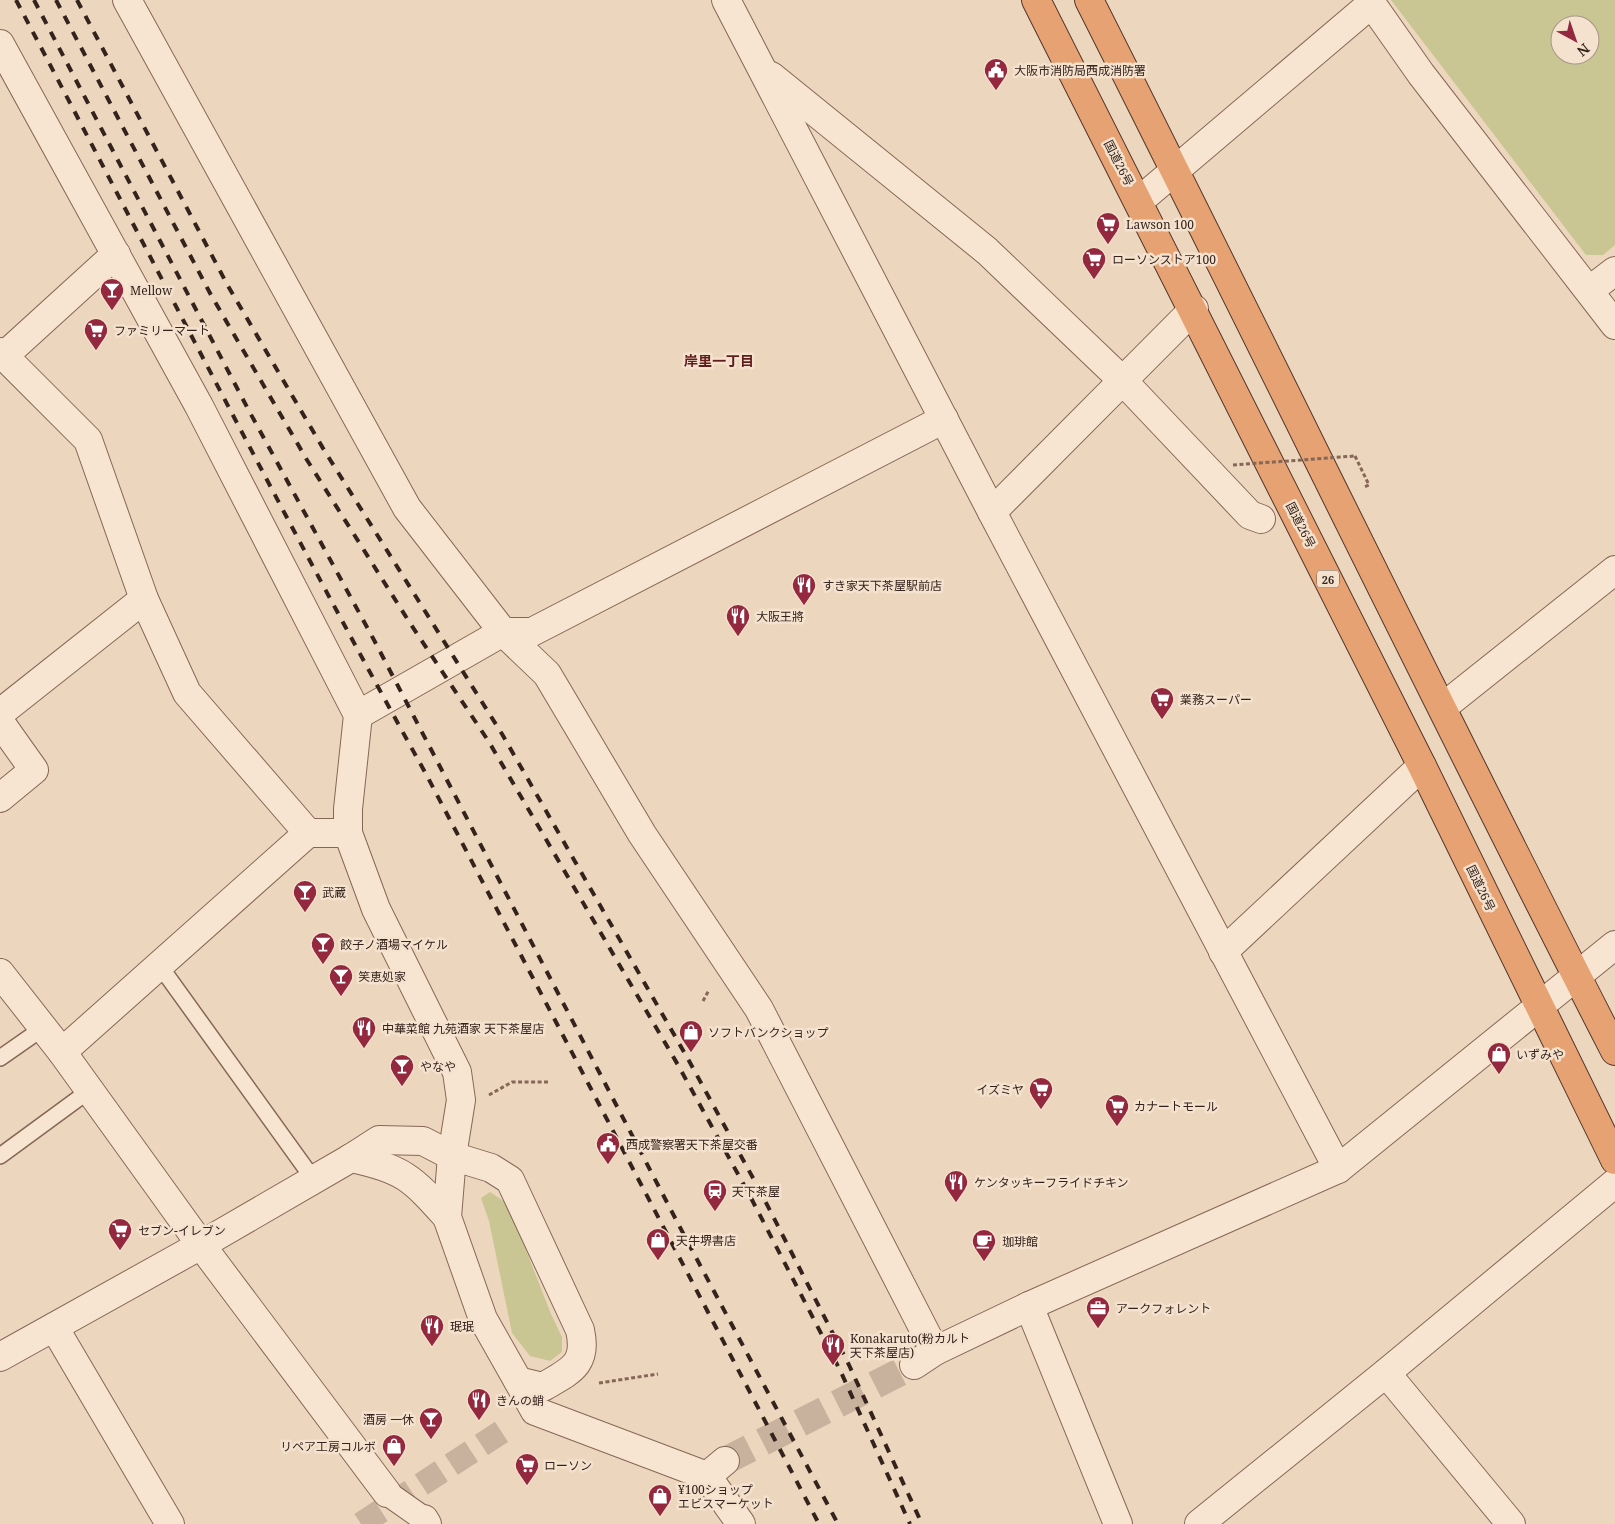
<svg xmlns="http://www.w3.org/2000/svg" width="1615" height="1524" font-family="'Noto Serif','Noto Sans JP',serif">
	<style>
		.green { fill: #cac693; fill-rule: evenodd }
		.lines { fill: none; stroke-linecap: round; stroke-linejoin: round }
		.pedestrian-tunnel { stroke: #c8b29e; stroke-width: 24; stroke-dasharray: 24 12; stroke-linecap: butt }
		.minor-tunnel { stroke: #c8b29e; stroke-width: 28; stroke-dasharray: 28 14; stroke-linecap: butt }
		.service-casing { stroke: #856757; stroke-width: 18 }
		.pedestrian-casing { stroke: #856757; stroke-width: 26 }
		.minor-casing { stroke: #856757; stroke-width: 30 }
		.tertiary-casing { stroke: #856757; stroke-width: 30 }
		.trunk-casing { stroke: #52362c; stroke-width: 30 }
		.path { stroke: #856757; stroke-width: 3; stroke-dasharray: 4 2.5; stroke-linecap: butt }
		.service { stroke: #f8e5d1; stroke-width: 15 }
		.pedestrian { stroke: #f8e5d1; stroke-width: 24 }
		.minor { stroke: #f8e5d1; stroke-width: 28 }
		.tertiary { stroke: #f8e5d1; stroke-width: 28 }
		.trunk { stroke: #e6a272; stroke-width: 28 }
		.rail { stroke: #34231c; stroke-width: 4; stroke-dasharray: 9 9; stroke-linecap: butt }
		.path-bridge { stroke: #856757; stroke-width: 3; stroke-dasharray: 4 2.5; stroke-linecap: butt }
		.labels { text-anchor: middle; dominant-baseline: central; stroke-width: 5; stroke-linejoin: round; paint-order: stroke }
		.shield { fill: #f4e2ce; stroke: #6e5c51; stroke-width: 1 }
		.shield-label { font-size: 11px; font-weight: bold; fill: #34231c }
		.poi-label { font-size: 12px; fill: #34231c; stroke: #f4e2ce; text-anchor: start }
		.street-label { font-size: 12px; fill: #34231c; stroke: #f4e2ce }
		.neighbourhood-label { font-size: 14px; font-weight: bold; fill: #601d1c; stroke: #f4e2ce }
	</style>
	<rect width="100%" height="100%" fill="#edd6be"/>
	<g class="green">
		<path d="M1391 0H1615V245L1603 255H1586ZM1560 25H1590V55H1560Z"/>
		<polygon points="490,1192 508,1204 551,1314 562,1337 562,1352 550,1361 530,1356 512,1333 489,1221 481,1198"/>
	</g>
	<g class="lines">
		<polyline class="pedestrian-tunnel" points="361,1524 509,1427"/>
		<polyline class="minor-tunnel" points="725,1461 914,1365"/>
		<g class="service-casing">
			<g id="service">
				<polyline points="160,966 314,1180"/>
				<polyline points="0,1058 43,1028"/>
				<polyline points="0,1156 90,1090"/>
			</g>
		</g>
		<g class="pedestrian-casing">
			<polyline id="pedestrian" points="387,1493 424,1519"/>
		</g>
		<g class="minor-casing">
			<g id="minor">
				<polyline points="127,0 407,508 503,632 547,674 642,834 759,1009 935,1351"/>
				<polyline points="726,0 992,512 1338,1169"/>
				<polyline points="0,44 199,406 358,715 348,809 348,833 376,909 457,1072 461,1100 452,1156 447,1217 483,1319 535,1411 707,1476 741,1524"/>
				<polyline points="771,76 987,251 1123,381 1250,515 1261,519"/>
				<polyline points="1139,201 1371,4"/>
				<polyline points="1590,290 1615,271"/>
				<polyline points="4,356 116,254"/>
				<polyline points="992,512 1194,309"/>
				<polyline points="1443,707 1615,570"/>
				<polyline points="0,713 144,599"/>
				<polyline points="358,715 503,632 532,632 944,419"/>
				<polyline points="0,722 34,770 0,798"/>
				<polyline points="308,833 348,833"/>
				<polyline points="1223,952 1422,766"/>
				<path d="M351 1158 379 1140 423 1141 452 1156 491 1168 510 1180 580 1330C588 1365 570 1371 543 1387L518 1381"/>
				<path d="M351 1158C404 1169 412 1178 447 1217"/>
				<polyline points="1029,1306 1118,1524"/>
				<polyline points="54,1327 170,1524"/>
				<polyline points="914,1365 935,1351 1029,1306 1338,1169 1615,945"/>
				<polyline points="1386,1373 1511,1524"/>
				<polyline points="707,1476 725,1461"/>
				<polyline points="424,1519 427,1524"/>
				<polyline points="1199,1524 1386,1373 1615,1183"/>
			</g>
		</g>
		<g class="tertiary-casing">
			<g id="tertiary">
				<polyline points="1369,0 1421,74 1615,325"/>
				<polyline points="0,352 88,440 144,599 187,693 308,833 62,1052"/>
				<polyline points="0,973 62,1052 201,1245 387,1493"/>
				<polyline points="0,1357 201,1245 351,1158"/>
			</g>
		</g>
		<g class="trunk-casing">
			<g id="trunk">
				<polyline points="1036,0 1422,766 1615,1160"/>
				<path d="M1089 0C1266 350 1436 703 1615 1051"/>
			</g>
		</g>
		<g class="path">
			<polyline points="1355,456 1369,485 1364,487"/>
			<polyline points="703,1001 709,990"/>
			<polyline points="489,1095 512,1082 548,1082"/>
			<polyline points="599,1383 658,1374"/>
		</g>
		<use href="#service" class="service"/>
		<use href="#pedestrian" class="pedestrian"/>
		<use href="#minor" class="minor"/>
		<use href="#tertiary" class="tertiary"/>
		<use href="#trunk" class="trunk"/>
		<g class="rail">
			<path d="M16 0C152 258 284 519 426 774L819 1524"/>
			<polyline points="34,0 248,409 374,640 684,1235 838,1524"/>
			<polyline points="56,0 211,295 307,460 408,620 489,742 678,1065 750,1196 840,1370 910,1524"/>
			<polyline points="77,0 228,286 324,450 502,734 688,1059 759,1189 849,1365 922,1524"/>
		</g>
		<polyline class="path-bridge" points="1233,465 1355,456"/>
	</g>
	<defs>
		<g id="civic-pin" transform="scale(1.25)"><path d="M0 17L-7.5 6A9.5 9.5 0 1 1 7.5 6Z" fill="#93283e" stroke="#f4e2ce"/><path d="M-.6-6.5H3V-4.5H.6V-3L4-1V1h2V6H-6V1h2V-1L-.6-3ZM-1.2 2.5V6h2.4V2.5Z" fill="#fff"/></g>
		<g id="supermarket-pin" transform="scale(1.25)"><path d="M0 17L-7.5 6A9.5 9.5 0 1 1 7.5 6Z" fill="#93283e" stroke="#f4e2ce"/><path d="M-6-5.5h2.5l.6 2H6L4.5 2H-2.5L-4.4-4H-6ZM-1.5 3.2a1.3 1.3 0 1 0 .1 0ZM3 3.2a1.3 1.3 0 1 0 .1 0Z" fill="#fff"/></g>
		<g id="bar-pin" transform="scale(1.25)"><path d="M0 17L-7.5 6A9.5 9.5 0 1 1 7.5 6Z" fill="#93283e" stroke="#f4e2ce"/><path d="M-6-5H6L.8 .8V4.5H3.5V6h-7V4.5H-.8V.8Z" fill="#fff"/></g>
		<g id="restaurant-pin" transform="scale(1.25)"><path d="M0 17L-7.5 6A9.5 9.5 0 1 1 7.5 6Z" fill="#93283e" stroke="#f4e2ce"/><path d="M-5-6h1v4h1v-4h1v4h1v-4h1v5L-1.5 .5V6h-2V.5L-5-1ZM5-6V6H3V1.5H1.5Q1.5-4 5-6Z" fill="#fff"/></g>
		<g id="shop-pin" transform="scale(1.25)"><path d="M0 17L-7.5 6A9.5 9.5 0 1 1 7.5 6Z" fill="#93283e" stroke="#f4e2ce"/><path d="M-5-2.5h2.3a2.7 3.5 0 0 1 5.4 0H5L5.5 6h-11ZM-1.5-2.5h3a1.5 2.3 0 0 0-3 0Z" fill="#fff"/></g>
		<g id="station-pin" transform="scale(1.25)"><path d="M0 17L-7.5 6A9.5 9.5 0 1 1 7.5 6Z" fill="#93283e" stroke="#f4e2ce"/><path d="M-3-6H3Q5-6 5-4V2Q5 4 3 4L4.5 6H3L1.5 4h-3L-3 6H-4.5L-3 4Q-5 4-5 2V-4Q-5-6-3-6ZM-3.5-4v3h7v-3ZM-3.5 1v1.5H-2V1ZM2 1v1.5H3.5V1Z" fill="#fff"/></g>
		<g id="cafe-pin" transform="scale(1.25)"><path d="M0 17L-7.5 6A9.5 9.5 0 1 1 7.5 6Z" fill="#93283e" stroke="#f4e2ce"/><path d="M-5.5-4.5H6V0H3Q3 3.5 0 3.5H-2.5Q-5.5 3.5-5.5 0ZM3-3.2v2h1.7v-2ZM-6 4.5H4V6H-6Z" fill="#fff"/></g>
		<g id="office-pin" transform="scale(1.25)"><path d="M0 17L-7.5 6A9.5 9.5 0 1 1 7.5 6Z" fill="#93283e" stroke="#f4e2ce"/><path d="M-6-3h4V-5.5h4V-3h4V5H-6ZM-1-4.5V-3h2v-1.5ZM-6 0V1H6V0Z" fill="#fff"/></g>
	</defs>
	<g fill-rule="evenodd">
		<use href="#civic-pin" x="996" y="70"/>
		<use href="#supermarket-pin" x="1108" y="224"/>
		<use href="#supermarket-pin" x="1094" y="259"/>
		<use href="#bar-pin" x="112" y="290"/>
		<use href="#supermarket-pin" x="96" y="330"/>
		<use href="#restaurant-pin" x="804" y="585"/>
		<use href="#restaurant-pin" x="738" y="616"/>
		<use href="#supermarket-pin" x="1162" y="699"/>
		<use href="#bar-pin" x="305" y="892"/>
		<use href="#bar-pin" x="323" y="944"/>
		<use href="#bar-pin" x="341" y="976"/>
		<use href="#restaurant-pin" x="364" y="1028"/>
		<use href="#shop-pin" x="691" y="1032"/>
		<use href="#shop-pin" x="1499" y="1054"/>
		<use href="#bar-pin" x="402" y="1066"/>
		<use href="#supermarket-pin" x="1041" y="1089"/>
		<use href="#supermarket-pin" x="1117" y="1106"/>
		<use href="#civic-pin" x="608" y="1144"/>
		<use href="#restaurant-pin" x="956" y="1182"/>
		<use href="#station-pin" x="715" y="1191"/>
		<use href="#supermarket-pin" x="120" y="1230"/>
		<use href="#shop-pin" x="658" y="1240"/>
		<use href="#cafe-pin" x="984" y="1241"/>
		<use href="#office-pin" x="1098" y="1308"/>
		<use href="#restaurant-pin" x="432" y="1326"/>
		<use href="#restaurant-pin" x="833" y="1345"/>
		<use href="#restaurant-pin" x="479" y="1400"/>
		<use href="#bar-pin" x="431" y="1419"/>
		<use href="#shop-pin" x="394" y="1446"/>
		<use href="#supermarket-pin" x="527" y="1465"/>
		<use href="#shop-pin" x="660" y="1496"/>
	</g>
	<g class="labels">
		<rect class="shield" x="1317" y="570.5" width="22" height="17" rx="4"/>
		<g class="shield-label">
			<text x="1328" y="579">26</text>
		</g>
		<g class="poi-label">
			<text x="1014" y="70">大阪市消防局西成消防署</text>
			<text x="1126" y="224">Lawson 100</text>
			<text x="1112" y="259">ローソンストア100</text>
			<text x="130" y="290">Mellow</text>
			<text x="114" y="330">ファミリーマート</text>
			<text x="822" y="585">すき家天下茶屋駅前店</text>
			<text x="756" y="616">大阪王將</text>
			<text x="1180" y="699">業務スーパー</text>
			<text x="322" y="892">武蔵</text>
			<text x="340" y="944">餃子ノ酒場マイケル</text>
			<text x="358" y="976">笑恵処家</text>
			<text x="382" y="1028">中華菜館 九苑酒家 天下茶屋店</text>
			<text x="708" y="1032">ソフトバンクショップ</text>
			<text x="1516" y="1054">いずみや</text>
			<text x="420" y="1066">やなや</text>
			<text x="1024" y="1089" text-anchor="end">イズミヤ</text>
			<text x="1134" y="1106">カナートモール</text>
			<text x="626" y="1144">西成警察署天下茶屋交番</text>
			<text x="974" y="1182">ケンタッキーフライドチキン</text>
			<text x="732" y="1191">天下茶屋</text>
			<text x="138" y="1230">セブン-イレブン</text>
			<text x="676" y="1240">天牛堺書店</text>
			<text x="1002" y="1241">珈琲館</text>
			<text x="1116" y="1308">アークフォレント</text>
			<text x="450" y="1326">珉珉</text>
			<text x="850" y="1338">Konakaruto(粉カルト<tspan x="850" dy="14">天下茶屋店)</tspan></text>
			<text x="496" y="1400">きんの蛸</text>
			<text x="414" y="1419" text-anchor="end">酒房 一休</text>
			<text x="376" y="1446" text-anchor="end">リペア工房コルボ</text>
			<text x="544" y="1465">ローソン</text>
			<text x="678" y="1489">¥100ショップ<tspan x="678" dy="14">エビスマーケット</tspan></text>
		</g>
		<g class="street-label">
			<text transform="translate(1119 163) rotate(63)">国道26号</text>
			<text transform="translate(1301 525) rotate(63)">国道26号</text>
			<text transform="translate(1481 888) rotate(64)">国道26号</text>
		</g>
		<g class="neighbourhood-label">
			<text x="719" y="360">岸里一丁目</text>
		</g>
	</g>
	<g transform="translate(1575 40) rotate(140)"><circle r="24" fill="#f4e2ce" stroke="#a79687"/>
	<path d="M0-4L9 19L0 12L-9 19Z" fill="#93283e"/>
	<text y="-8" font-size="14" font-weight="bold" text-anchor="middle" fill="#34231c">N</text>
	</g>
</svg>
